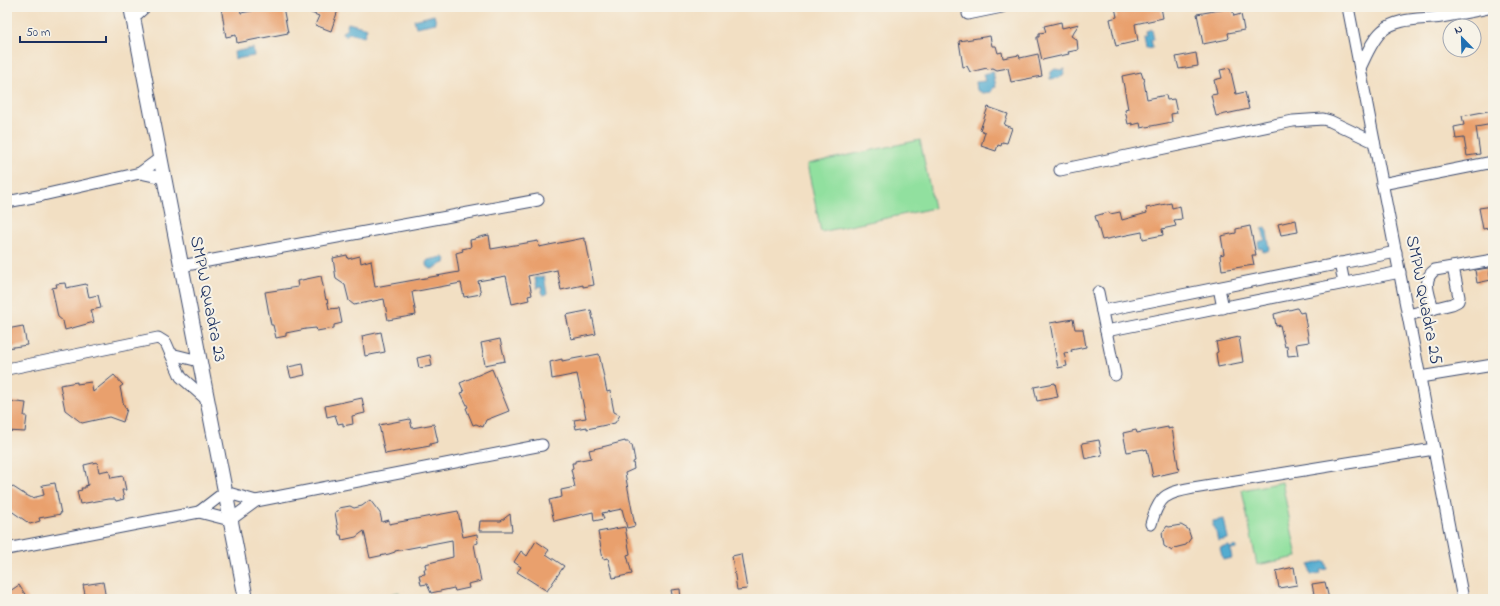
<svg xmlns="http://www.w3.org/2000/svg" width="1500" height="606" font-family="'Indie Flower',sans-serif">
	<style>
		.green { fill: #91e09f; stroke: #56887e }
		.water { fill: #53acd0; stroke: #376e97 }
		.building { fill: #e9a06d }
		.lines { fill: none; stroke-linecap: round; stroke-linejoin: round }
		.minor-casing { stroke: #3b496d; stroke-width: 13 }
		.tertiary-casing { stroke: #3b496d; stroke-width: 16 }
		.minor { stroke: #fff; stroke-width: 11 }
		.tertiary { stroke: #fff; stroke-width: 14 }
		.labels { text-anchor: middle; dominant-baseline: central; stroke-width: 4; stroke-linejoin: round; paint-order: stroke }
		.street-label { font-size: 18px; fill: #1b2f5e; stroke: #f7f3e8 }
	</style>
	<rect width="100%" height="100%" fill="#f7f3e8"/>
	<filter id="ink" filterUnits="userSpaceOnUse"><feTurbulence type="fractalNoise" baseFrequency=".025" numOctaves="2"/><feDisplacementMap in="SourceGraphic" scale="8" xChannelSelector="R" yChannelSelector="G"/><feConvolveMatrix kernelMatrix="1 2 1 2 8 2 1 2 1" color-interpolation-filters="sRGB"/></filter>
	<filter id="wash" filterUnits="userSpaceOnUse"><feTurbulence type="fractalNoise" baseFrequency=".012" numOctaves="4" result="noise"/><feDisplacementMap in="SourceGraphic" scale="16" xChannelSelector="R" yChannelSelector="G"/><feGaussianBlur stdDeviation="0.9" result="paint"/><feColorMatrix in="noise" values="0 0 0 0 0 0 0 0 0 0 0 0 0 0 0 0 0 1.4 0 .05"/><feComposite in="paint" operator="in"/></filter>
	<g filter="url(#wash)">
		<rect width="100%" height="100%" fill="#f2dfc3"/>
		<g class="green">
			<polygon points="920,140 934,208 821,232 807,164"/>
			<polygon points="1282,482 1297,557 1257,565 1242,490"/>
			<polygon points="399,592 400,599 385,599 384,596"/>
		</g>
		<g class="water">
			<polygon points="434,15 436,23 416,27 414,20"/>
			<polygon points="348,23 367,28 364,37 349,33 346,36 343,35 342,32 346,30"/>
			<polygon points="1152,30 1154,40 1151,40 1153,48 1146,49 1144,37 1147,36 1146,32"/>
			<polygon points="253,48 254,56 235,59 234,52"/>
			<polygon points="1055,69 1061,70 1065,69 1063,76 1058,78 1050,79 1051,72"/>
			<polygon points="993,72 996,87 993,88 991,92 983,93 977,90 976,82 985,81 983,74"/>
			<polygon points="1266,227 1270,250 1263,252 1262,248 1259,249 1258,242 1265,240 1262,228"/>
			<path d="M443 257 446 259 445 263C439 264 436 269 431 269L427 266 426 262 428 260Z"/>
			<polygon points="544,276 547,294 543,295 541,292 542,287 537,288 535,278"/>
			<polygon points="1224,519 1228,539 1218,541 1215,528 1213,526 1213,521"/>
			<polygon points="1229,546 1230,548 1236,546 1236,549 1230,550 1232,558 1223,560 1220,548"/>
			<polygon points="1325,561 1327,569 1320,570 1321,573 1311,575 1309,565"/>
		</g>
		<g id="blocks">
			<g class="building">
				<polygon points="221,7 240,7 241,13 272,7 283,7 288,33 237,43 236,35 226,37"/>
				<polygon points="298,7 339,7 331,31 315,25 319,16 298,8"/>
				<polygon points="1115,7 1161,7 1163,18 1135,24 1138,41 1116,46 1110,19 1117,17"/>
				<polygon points="1232,8 1234,16 1241,14 1244,30 1228,33 1229,38 1228,39 1203,44 1197,14"/>
				<polygon points="1061,22 1062,28 1079,24 1071,36 1077,40 1078,50 1068,52 1069,54 1042,60 1037,39 1037,37 1039,37 1039,33 1046,32 1044,26"/>
				<polygon points="990,36 992,46 996,46 998,53 1002,52 1003,58 1019,55 1020,58 1038,54 1042,76 1011,82 1008,68 997,70 993,68 987,69 987,68 970,72 967,66 963,67 959,41"/>
				<polygon points="1196,53 1198,66 1179,69 1176,57"/>
				<polygon points="1230,68 1236,94 1245,92 1249,109 1216,116 1211,95 1217,94 1214,80 1222,78 1220,70"/>
				<polygon points="1141,72 1143,78 1145,79 1144,82 1147,99 1166,95 1167,100 1174,99 1177,113 1171,114 1172,122 1141,128 1140,123 1132,125 1132,123 1128,124 1125,110 1128,109 1122,76"/>
				<polygon points="988,107 1008,114 1004,125 1012,128 1007,143 1002,142 1001,146 998,145 996,151 981,146 985,132 980,130"/>
				<polygon points="1493,110 1493,124 1476,127 1480,154 1467,156 1464,138 1456,139 1454,127 1464,125 1462,116"/>
				<polygon points="1171,203 1172,208 1180,206 1182,219 1174,220 1176,226 1162,229 1163,235 1143,239 1142,232 1102,240 1095,216 1109,212 1110,214 1120,212 1122,220 1147,213 1146,208"/>
				<polygon points="1493,206 1493,227 1483,229 1479,208"/>
				<polygon points="1296,220 1298,232 1281,235 1278,224"/>
				<polygon points="1250,226 1256,255 1252,255 1254,265 1222,270 1220,255 1224,254 1221,236 1236,233 1236,229"/>
				<polygon points="489,235 491,249 538,241 539,247 584,238 584,241 586,241 594,285 583,287 583,285 561,290 557,270 528,276 532,295 528,296 529,300 512,304 506,276 478,281 481,294 464,297 461,283 412,292 416,315 388,320 384,299 354,305 349,301 345,285 336,279 333,258 347,255 348,259 360,256 361,263 371,260 375,287 459,272 456,253 463,251 462,249 471,247 470,240 475,239 475,238"/>
				<polygon points="1488,268 1491,280 1477,283 1475,270"/>
				<polygon points="321,276 326,300 327,299 329,309 339,308 342,323 334,325 334,328 317,331 316,328 306,329 286,333 286,336 276,338 273,325 271,325 265,292 298,287 297,281"/>
				<polygon points="65,283 66,288 86,284 89,297 98,295 101,308 91,310 94,322 65,330 63,321 58,317 52,288 57,287 56,284"/>
				<polygon points="1297,308 1300,313 1304,312 1309,342 1296,344 1298,355 1288,356 1287,346 1285,347 1280,325 1276,326 1274,314"/>
				<polygon points="591,310 596,334 571,339 566,315"/>
				<polygon points="1073,319 1075,329 1083,329 1086,347 1071,350 1072,352 1064,353 1067,366 1058,368 1050,323"/>
				<polygon points="23,326 27,345 7,348 7,329"/>
				<polygon points="381,332 385,352 365,356 362,336"/>
				<polygon points="1239,337 1243,362 1218,367 1216,353 1218,352 1216,342"/>
				<polygon points="500,339 505,361 485,365 481,343"/>
				<polygon points="599,354 607,392 610,391 614,412 620,415 615,423 587,429 587,427 576,429 574,420 586,418 577,374 552,379 550,362 562,359 562,361"/>
				<polygon points="430,355 432,366 419,368 417,358"/>
				<polygon points="303,364 305,375 291,378 288,367"/>
				<polygon points="492,369 509,411 486,420 483,427 476,424 473,425 466,408 468,407 461,393 464,392 460,383"/>
				<polygon points="114,375 123,385 120,387 123,402 125,408 127,409 123,422 109,417 82,423 65,410 60,385 77,382 77,384 91,382 93,392"/>
				<polygon points="1055,383 1058,397 1037,401 1034,387"/>
				<polygon points="362,398 365,413 352,416 353,424 343,426 343,423 338,424 335,415 327,417 325,406"/>
				<polygon points="7,401 26,403 24,416 27,416 25,432 7,431"/>
				<polygon points="410,419 412,428 434,424 438,442 430,444 430,446 385,454 379,425"/>
				<polygon points="1168,427 1168,429 1172,428 1179,471 1153,477 1147,449 1144,450 1144,449 1127,452 1123,433 1136,430 1137,433"/>
				<polygon points="1099,440 1102,455 1085,459 1082,443"/>
				<polygon points="625,441 625,442 629,442 630,445 632,445 635,461 633,462 634,469 625,473 635,526 627,528 622,509 602,513 604,519 594,521 593,512 554,521 549,500 562,497 561,490 575,487 571,469 573,468 572,463 575,463 575,461 591,458 589,450 606,446"/>
				<polygon points="97,462 99,472 109,470 111,478 123,476 126,490 122,490 124,499 116,501 115,499 108,499 80,504 77,491 82,490 81,488 85,488 85,486 88,485 84,465"/>
				<polygon points="7,483 24,494 32,498 44,495 42,485 55,483 61,514 39,518 40,521 30,524 7,508"/>
				<polygon points="370,500 380,513 382,522 389,520 389,524 458,511 463,537 477,534 478,543 474,544 481,581 468,584 469,588 455,591 454,588 431,593 427,584 421,585 419,575 425,574 424,569 426,569 425,564 453,557 452,540 395,551 395,552 389,554 370,558 364,531 356,537 342,540 341,535 339,535 335,512 338,511 339,508 350,506 354,508 362,506"/>
				<polygon points="510,514 512,531 479,531 480,521 501,521"/>
				<polygon points="1181,525 1188,529 1191,538 1186,545 1174,548 1172,551 1164,546 1162,533 1167,526 1169,527"/>
				<polygon points="625,527 630,554 627,555 632,574 613,578 608,558 603,559 598,532"/>
				<polygon points="536,541 549,550 546,554 564,566 547,591 517,572 521,567 514,562 521,551 527,556"/>
				<polygon points="741,554 747,589 737,590 732,556"/>
				<polygon points="1294,567 1297,585 1279,588 1276,571"/>
				<polygon points="103,582 106,599 86,599 83,585"/>
				<polygon points="1325,582 1329,599 1315,599 1312,584"/>
				<polygon points="19,585 28,599 7,599 7,593"/>
				<polygon points="680,589 681,599 673,599 671,590"/>
			</g>
		</g>
	</g>
	<g filter="url(#ink)">
		<use href="#blocks" fill-opacity="0" stroke="#3b496d" stroke-width="1"/>
		<g class="lines">
			<g class="minor-casing">
				<g id="minor">
					<polyline points="1348,7 1463,599"/>
					<polyline points="968,14 1002,7"/>
					<polyline points="133,18 145,7"/>
					<path d="M1360 68C1366 56 1372 40 1382 31 1397 17 1423 20 1441 17 1459 14 1476 11 1493 7"/>
					<polyline points="1060,170 1293,121 1323,119 1330,121 1374,142"/>
					<polyline points="140,173 163,178"/>
					<polyline points="1382,184 1493,162"/>
					<polyline points="7,202 43,195 140,173 159,159"/>
					<polyline points="1340,263 1344,283"/>
					<polyline points="181,266 538,200"/>
					<polyline points="1219,288 1223,308"/>
					<polyline points="1098,292 1115,375"/>
					<path d="M1433 309C1430 296 1421 279 1435 270L1493 260"/>
					<polyline points="1102,311 1396,252"/>
					<polyline points="1408,315 1452,304 1458,301 1459,297 1453,267"/>
					<polyline points="1106,331 1400,272"/>
					<polyline points="171,354 199,361"/>
					<polyline points="7,369 158,338 166,343 181,377 207,400"/>
					<polyline points="1420,377 1493,365"/>
					<polyline points="199,512 225,492 256,501"/>
					<path d="M1151 524C1159 496 1165 493 1193 488L1434 449"/>
					<polyline points="7,549 199,512 230,520 256,501 542,445"/>
				</g>
			</g>
			<g class="tertiary-casing">
				<polyline id="tertiary" points="131,7 246,599"/>
			</g>
			<use href="#minor" class="minor"/>
			<use href="#tertiary" class="tertiary"/>
		</g>
	</g>
	<g class="labels">
		<g class="street-label">
			<text transform="translate(207 299) rotate(79)">SMPW Quadra 23</text>
			<text transform="translate(1423 300) rotate(79)">SMPW Quadra 25</text>
		</g>
	</g>
	<rect width="1500" height="606" fill="none" stroke="#f7f3e8" stroke-width="24"/>
	<g transform="translate(1462 38) rotate(337)"><circle r="19" fill="#f7f3e8" stroke="#9fa5b1"/>
	<path d="M0-3L7 15L0 10L-7 15Z" fill="#1f6fb2"/>
	<text y="-6" font-size="11" font-weight="bold" text-anchor="middle" fill="#1b2f5e">N</text>
	</g>
	<path d="M20 36v6h86v-6" fill="none" stroke="#1b2f5e" stroke-width="2"/>
	<text x="26" y="36" font-size="12" fill="#1b2f5e" stroke="#f7f3e8" stroke-width="3" paint-order="stroke">50 m</text>
</svg>
